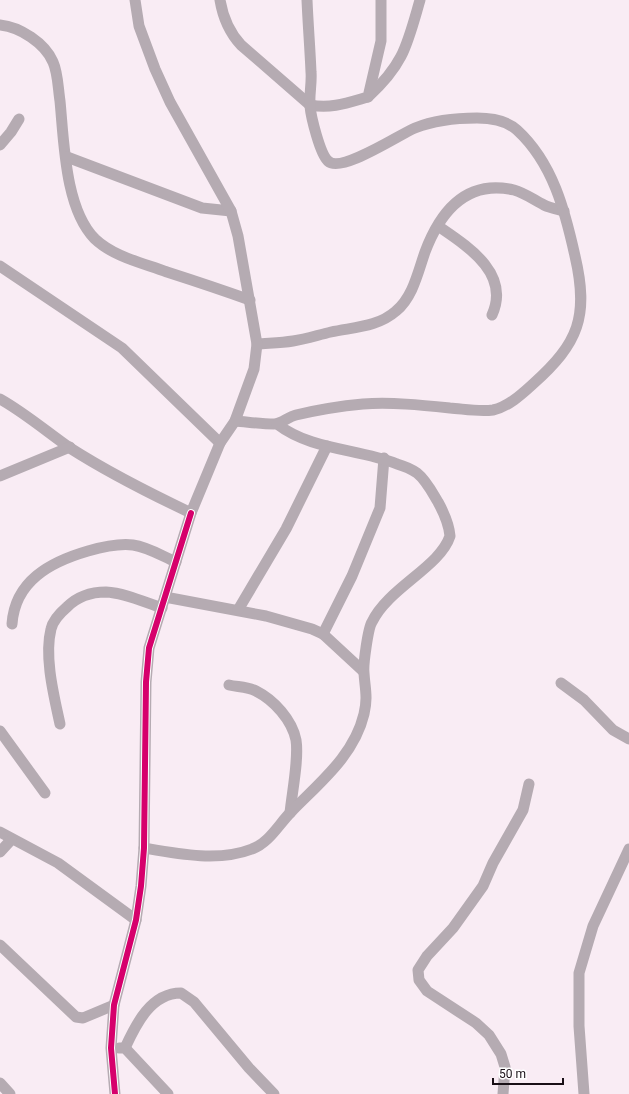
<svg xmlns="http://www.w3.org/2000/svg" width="629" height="1094" font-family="Roboto,sans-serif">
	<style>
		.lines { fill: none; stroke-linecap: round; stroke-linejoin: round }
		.minor { stroke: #b5abb2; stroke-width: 11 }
		.cycleway-casing { stroke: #fff; stroke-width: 8 }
		.cycleway { stroke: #d6006c; stroke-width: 6 }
	</style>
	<rect width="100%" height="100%" fill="#f9ecf4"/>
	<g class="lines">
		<g class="minor">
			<path d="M220 0C223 18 229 32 241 45L310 105C331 109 347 103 368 97L381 41V0"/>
			<path d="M0 25C20 27 45 43 53 62 58 73 58 88 60 101 64 142 65 209 95 239 114 257 143 263 167 272 195 281 222 290 250 300"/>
			<path d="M368 97C404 64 407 45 420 0"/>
			<polyline points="0,145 11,132 19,119"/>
			<polyline points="67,157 202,208 231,211"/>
			<path d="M438 226C467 246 511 273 492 315"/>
			<polyline points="0,266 122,348 220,443"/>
			<path d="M257 344C269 343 281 343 293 341 306 339 318 335 331 332 354 327 378 327 396 311 413 297 418 272 425 252 440 212 466 179 514 190 525 193 534 200 544 205 550 208 557 209 564 211"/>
			<path d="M0 399C25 413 47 432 70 448 109 473 149 493 191 513"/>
			<path d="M235 421C248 422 261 424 274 424 281 424 288 417 296 415 317 410 341 406 363 404 391 402 421 405 450 408 464 409 479 412 493 410 508 407 522 394 533 384 579 343 589 316 575 256 565 211 553 163 517 130 506 120 492 118 477 118 456 118 435 120 415 128 400 134 341 174 328 161 320 154 311 117 310 106 309 95 312 83 311 72 310 48 308 24 307 0"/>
			<polyline points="0,476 70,447"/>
			<polyline points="165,597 266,616 312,629 323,634 363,671"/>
			<polyline points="238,610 286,529 327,446"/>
			<path d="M12 624C15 581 50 562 88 551 102 547 118 543 133 545 148 547 162 556 176 562"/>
			<polyline points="323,634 352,576 380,508 384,458"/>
			<polyline points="561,683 584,700 613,730 629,739"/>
			<path d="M229 685C238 687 248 687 256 691 274 700 292 720 296 740 299 759 292 792 290 813"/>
			<path d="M60 724C54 696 44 657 51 629 53 620 60 613 67 607 78 596 90 592 106 592 125 593 144 602 162 608"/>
			<polyline points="0,731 45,793"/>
			<polyline points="0,832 58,863 136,920"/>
			<path d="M144 848C178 854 219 862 252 849 269 843 279 824 291 812 319 783 354 756 364 714 368 697 365 689 364 673 363 665 368 628 372 622 388 588 440 567 450 536 449 524 444 513 438 502 432 492 426 480 417 473 411 469 404 466 397 464 358 448 312 451 277 424"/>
			<polyline points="0,852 11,840"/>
			<polyline points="0,945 76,1017 83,1018 114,1005"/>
			<polyline points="119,1048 125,1048 168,1094"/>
			<path d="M125 1048C136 1024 151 993 181 993L194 1002 249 1068 274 1094"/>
			<polyline points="0,1083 10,1094"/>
			<polyline points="115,1094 111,1048 114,1005 136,920 141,886 144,848 146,682 149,648 191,513 220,443 235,421 254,369 257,344 238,236 231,211 170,102 155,69 139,26 135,0"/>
			<polyline points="503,1094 505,1067 501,1054 489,1035 476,1023 427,991 419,980 418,970 427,956 453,928 483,886 493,863 523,810 529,784"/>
			<polyline points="584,1094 579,1026 579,973 593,926 629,849"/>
		</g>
		<g class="cycleway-casing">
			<polyline id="cycleway" points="115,1094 111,1048 114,1005 136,920 141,886 144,848 146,682 149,648 191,513"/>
		</g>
		<use href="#cycleway" class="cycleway"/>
	</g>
	<path d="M493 1078v6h70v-6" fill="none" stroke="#190f16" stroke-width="2"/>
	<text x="499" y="1078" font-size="12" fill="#190f16" stroke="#ffffff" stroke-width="3" paint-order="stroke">50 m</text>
</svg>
